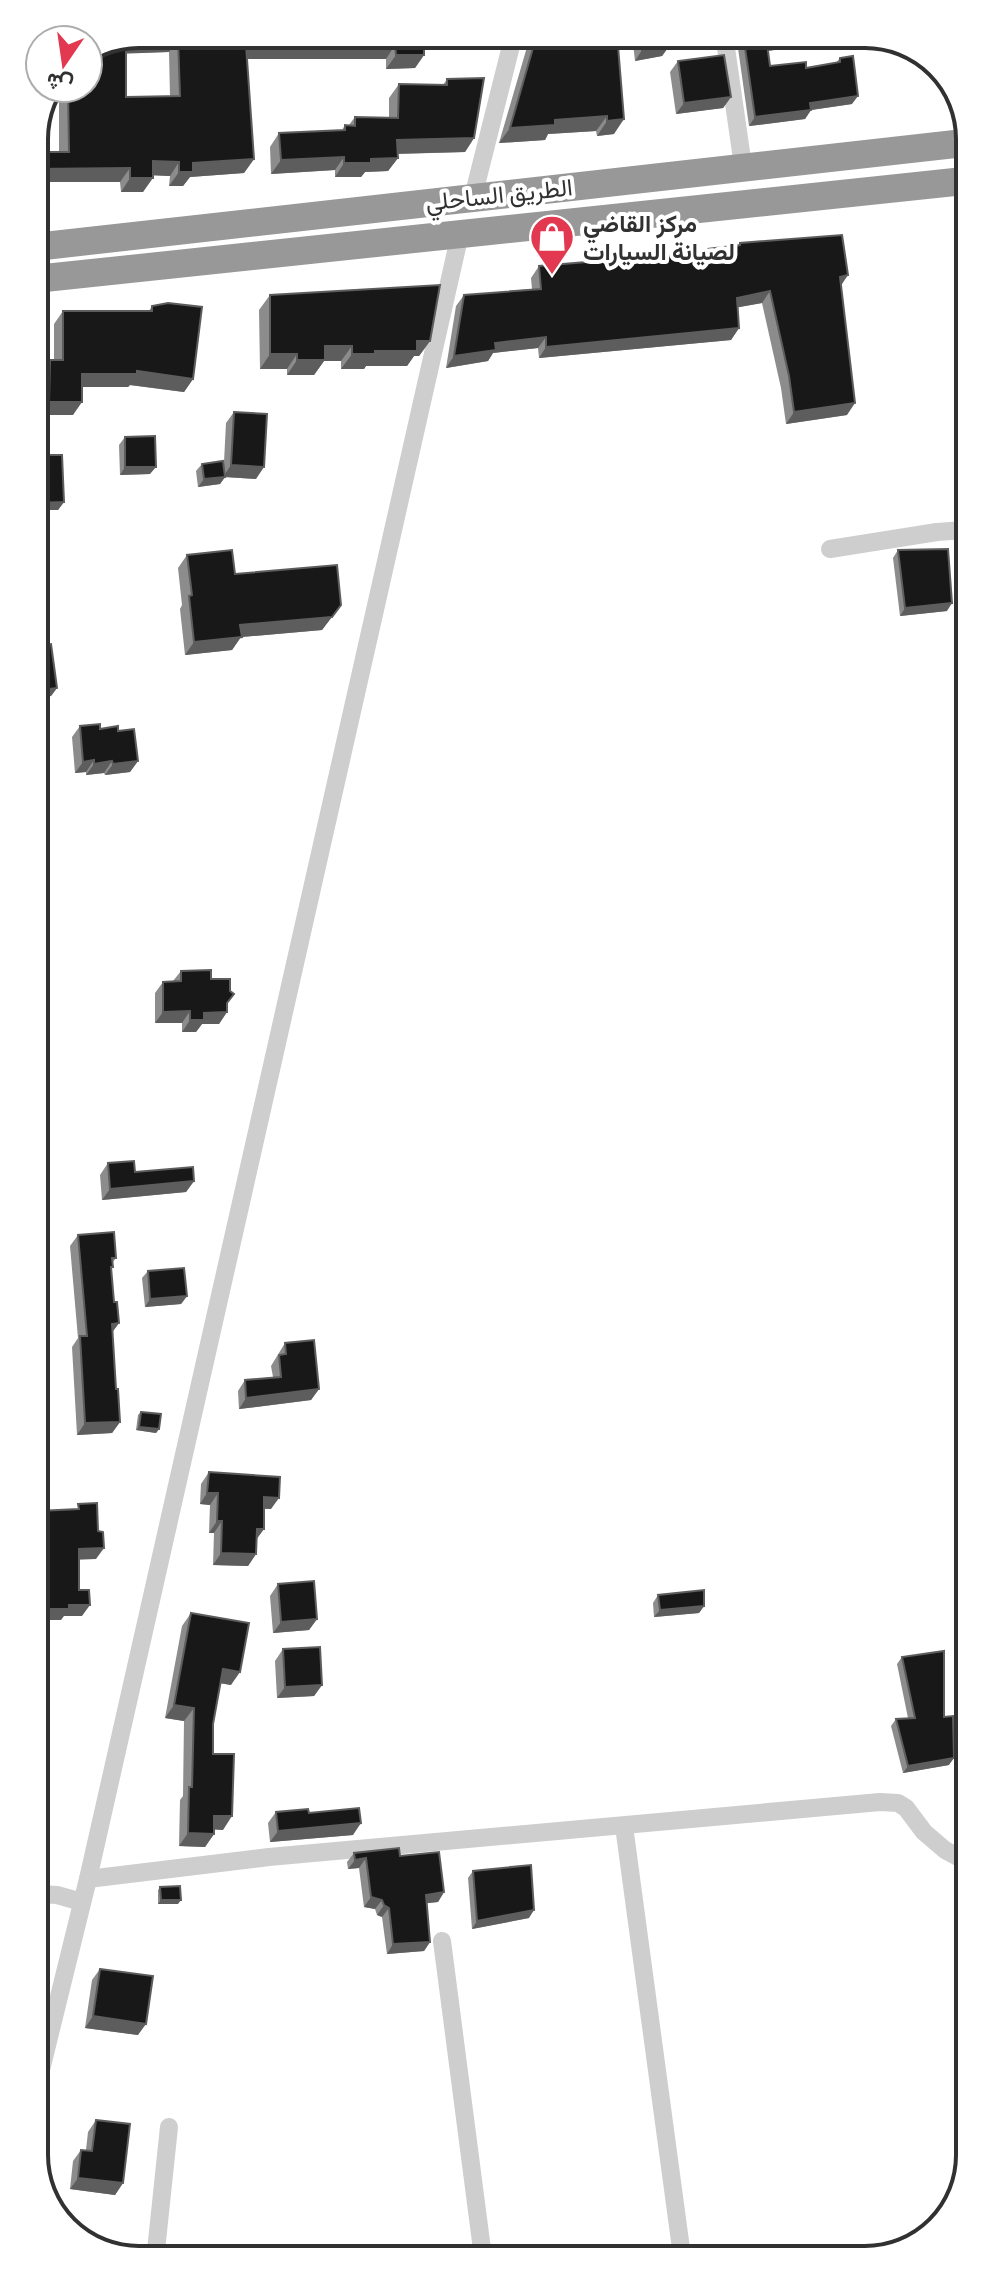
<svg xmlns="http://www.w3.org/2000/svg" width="1004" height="2294" font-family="'Titillium Web',Vazirmatn,sans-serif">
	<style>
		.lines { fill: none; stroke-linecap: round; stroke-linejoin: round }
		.minor { stroke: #cecece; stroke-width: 18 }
		.highway { stroke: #989898; stroke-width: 28 }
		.wall { fill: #8c8c8c; fill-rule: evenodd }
		.shaded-wall { fill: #5d5d5d }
		.building { fill: #181818; stroke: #5d5d5d; stroke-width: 2; fill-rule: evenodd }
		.labels { text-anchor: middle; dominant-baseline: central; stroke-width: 8; stroke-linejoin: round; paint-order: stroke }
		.street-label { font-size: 24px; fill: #313131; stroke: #fff }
		.poi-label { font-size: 24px; font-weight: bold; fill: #313131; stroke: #fff; text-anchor: start }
		.rim { fill: none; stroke: #313131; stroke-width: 4 }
	</style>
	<rect width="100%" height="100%" fill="#fff"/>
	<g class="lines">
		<g class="minor">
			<polyline points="724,34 743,166"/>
			<polyline points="473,197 514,34"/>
			<polyline points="830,549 937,532 965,530"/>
			<polyline points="624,1826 682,2256"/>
			<polyline points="88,1879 269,1857 880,1802 898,1803 906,1808 924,1832 945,1850 960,1858 965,1865 969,1908"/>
			<polyline points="39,1894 57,1895 82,1902"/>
			<polyline points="442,1941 483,2257"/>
			<polyline points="39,2078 88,1879 460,234"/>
			<polyline points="155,2260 169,2127"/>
		</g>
		<g class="highway">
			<polyline points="35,247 964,143"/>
			<polyline points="35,279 964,181"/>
		</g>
	</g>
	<g class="wall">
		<path d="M139 34H424V55L415 68 386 69V59H247L254 159 244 173 190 177 183 186H169L170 176 153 175 143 192H121L120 182H34V149L37 152H59V88H88ZM169 52 170 96 126 97V53Z"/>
		<polygon points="536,34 617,34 614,134 597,136 596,131 548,134 545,140 499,143 527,47"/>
		<polygon points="632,34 668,34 670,45 662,56 635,61"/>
		<polygon points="736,34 851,34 848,39 768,51 770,66 806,68 836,63 840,58 852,104 811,110 805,119 749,126"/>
		<polygon points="678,61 731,97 723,108 676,114 670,72"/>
		<polygon points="447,79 474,138 465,152 398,154 398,158 388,171 365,172 361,177 335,177 335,170 271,174 270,147 279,133 342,130 345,125 349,125 355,117 389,118 389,98 399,84 443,85"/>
		<polygon points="740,243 841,284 847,415 786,424 781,388 762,303 738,307 739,328 731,340 539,358 538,348 493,353 488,361 446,368 456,306 464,295 532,289 531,278 539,266 705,252 708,249 738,246"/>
		<polygon points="270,295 430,341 419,356 414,356 407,366 366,366 364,369 341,369 341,361 324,361 314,375 287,375 287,369 260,369 259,310"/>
		<polygon points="152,306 193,379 184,392 130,385 128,387 82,387 73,415 40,415 41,372 50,360 54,360 54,324 63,311 149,311"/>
		<polygon points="234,412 256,479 225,477 220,484 198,487 196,471 202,464 224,462 226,423"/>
		<polygon points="125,437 150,474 120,475 119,445"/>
		<polygon points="45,455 64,502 58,510 41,487 40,463"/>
		<polygon points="898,550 947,611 900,616 893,558"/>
		<polygon points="187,555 235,574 341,605 322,630 241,637 232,650 185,655 180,609 182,605 178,568"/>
		<polygon points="36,646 57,688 51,696 36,698"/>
		<polygon points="80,726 118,731 138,761 130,772 105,775 104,773 86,775 86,772 75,773 72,737"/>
		<polygon points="181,971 211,979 234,994 227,1004 227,1012 219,1024 202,1024 196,1032 182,1032 182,1023 155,1023 155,993 163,982 173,981"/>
		<polygon points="108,1163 135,1172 194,1181 186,1192 102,1200 100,1175"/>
		<polygon points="78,1235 116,1258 113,1262 113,1267 111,1270 114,1302 119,1323 112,1332 116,1389 120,1422 112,1433 77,1435 72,1347 78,1338 70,1246"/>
		<polygon points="148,1271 187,1296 181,1304 145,1307 142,1278"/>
		<polygon points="285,1343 319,1389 311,1400 239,1409 238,1391 245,1380 273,1377 271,1366"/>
		<polygon points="141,1412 159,1429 156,1433 136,1430 138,1415"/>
		<polygon points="209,1472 271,1509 264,1509 264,1529 256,1539 256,1554 248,1566 213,1565 214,1533 209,1533 210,1505 200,1504 201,1484"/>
		<polygon points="278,1584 317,1619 309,1630 273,1633 270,1596"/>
		<polygon points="658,1595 704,1606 699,1613 654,1617 653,1603"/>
		<polygon points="191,1613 231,1685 220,1683 213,1724 213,1754 223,1830 214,1829 214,1834 205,1847 179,1846 180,1800 183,1796 184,1721 165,1718 182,1626"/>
		<polygon points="283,1649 322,1685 314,1696 277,1698 275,1661"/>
		<polygon points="902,1657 944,1717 949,1765 903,1773 891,1726 896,1719 908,1718 897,1664"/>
		<polygon points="276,1812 309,1813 353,1835 270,1842 268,1823"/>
		<polygon points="354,1853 400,1856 444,1892 438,1902 427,1903 430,1942 424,1951 387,1954 382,1917 377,1915 375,1909 364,1907 359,1868 348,1869 347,1862"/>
		<polygon points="473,1871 529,1918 472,1929 468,1878"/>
		<polygon points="160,1887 178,1904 158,1904 158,1890"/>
		<polygon points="100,1969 138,2035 85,2028 92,1980"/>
		<polygon points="96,2120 123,2183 115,2195 70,2189 73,2161 81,2150 86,2150 88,2132"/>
	</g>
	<g class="shaded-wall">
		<polygon points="829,34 851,34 848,39 761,52 767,44"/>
		<polygon points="178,38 169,52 116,54 126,40"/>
		<polygon points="246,45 395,45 386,59 236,59"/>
		<polygon points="670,45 662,56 635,61 642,50"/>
		<polygon points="396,55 424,55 415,68 386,69"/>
		<polygon points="858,96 852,104 804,111 810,103"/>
		<polygon points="731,97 723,108 676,114 684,103"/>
		<polygon points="811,110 805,119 749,126 755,117"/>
		<polygon points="607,116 596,131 548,134 545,140 499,143 510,128 555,120"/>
		<polygon points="624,119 614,134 597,136 607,121"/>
		<polygon points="474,138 465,152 387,154 397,140"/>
		<polygon points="344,157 335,170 271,174 281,160"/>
		<polygon points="398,158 388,171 365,172 361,177 335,177 344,163 371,159"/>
		<polygon points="254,159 244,173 190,177 183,186 169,186 179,172 193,163"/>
		<polygon points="153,161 179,162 170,176 143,175"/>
		<polygon points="46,168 130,168 120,182 34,182 34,169"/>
		<polygon points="130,178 153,178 143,192 121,192"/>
		<polygon points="848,275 840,287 840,277"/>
		<polygon points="770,291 762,303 729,309 737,298"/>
		<polygon points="739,328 731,340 539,358 546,347"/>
		<polygon points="546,337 538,348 493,353 488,361 446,368 454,356 495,343"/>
		<polygon points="417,341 430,341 419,356 414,356 407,366 366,366 364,369 341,369 352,354 375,351"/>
		<polygon points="325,346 352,346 341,361 324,361 314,375 287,375 297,360"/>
		<polygon points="270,354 297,354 287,369 260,369"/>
		<polygon points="137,371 193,379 184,392 130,385 128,387 73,387 82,374"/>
		<polygon points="49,402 82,402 73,415 40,415"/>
		<polygon points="855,403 847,415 786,424 794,412"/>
		<polygon points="231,465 264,467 256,479 225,477 220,484 198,487 204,479 223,477"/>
		<polygon points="125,467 156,467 150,474 120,475"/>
		<polygon points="64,502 58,510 35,510 35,503"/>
		<polygon points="952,603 947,611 900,616 905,608"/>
		<polygon points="341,605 322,630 241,637 232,650 185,655 194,642 240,625"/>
		<polygon points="57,688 51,696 36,698 42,690"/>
		<polygon points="94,760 86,772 75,773 83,762"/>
		<polygon points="112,761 104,773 86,775 94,764"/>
		<polygon points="138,761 130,772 105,775 113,764"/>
		<polygon points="190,1011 182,1023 155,1023 163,1012"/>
		<polygon points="227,1012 219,1024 202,1024 196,1032 182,1032 190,1020 204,1013"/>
		<polygon points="194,1181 186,1192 102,1200 110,1189"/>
		<polygon points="187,1296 181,1304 145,1307 150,1299"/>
		<polygon points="119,1323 111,1334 112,1324"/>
		<polygon points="319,1389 311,1400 239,1409 246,1398"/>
		<polygon points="120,1422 112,1433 77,1435 85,1423"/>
		<polygon points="139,1427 159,1429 156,1433 136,1430"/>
		<polygon points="207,1493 218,1493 210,1505 200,1504"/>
		<polygon points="264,1497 279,1498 271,1509 256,1508"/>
		<polygon points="217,1521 222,1521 214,1533 209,1533"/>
		<polygon points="257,1529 264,1529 256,1540"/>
		<polygon points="104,1548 96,1559 71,1560 79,1549"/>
		<polygon points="221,1553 256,1554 248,1566 213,1565"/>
		<polygon points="69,1605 90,1605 82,1616 64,1616 61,1620 38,1620 38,1609"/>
		<polygon points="704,1606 699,1613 654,1617 660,1610"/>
		<polygon points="317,1619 309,1630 273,1633 281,1622"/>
		<polygon points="223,1669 240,1672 231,1685 213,1682"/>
		<polygon points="322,1685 314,1696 277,1698 285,1687"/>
		<polygon points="174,1705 194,1708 184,1721 165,1718"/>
		<polygon points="954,1758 949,1765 903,1773 908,1766"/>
		<polygon points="214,1816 232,1816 223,1830 205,1829"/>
		<polygon points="361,1823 353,1835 270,1842 278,1831"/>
		<polygon points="188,1833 214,1834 205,1847 179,1846"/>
		<polygon points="366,1858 359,1868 348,1869 355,1860"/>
		<polygon points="444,1892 438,1902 420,1904 426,1895"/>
		<polygon points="371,1897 382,1900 375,1909 364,1907"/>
		<polygon points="161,1900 181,1900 178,1904 158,1904"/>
		<polygon points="384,1905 389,1908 382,1917 377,1915"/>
		<polygon points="534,1910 529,1918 472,1929 477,1921"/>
		<polygon points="430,1942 424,1951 387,1954 393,1944"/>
		<polygon points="93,2016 146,2024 138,2035 85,2028"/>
		<polygon points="78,2178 123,2183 115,2195 70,2189"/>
	</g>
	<g class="building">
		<path d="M139 34H424V55H396L395 45H246L254 159 193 163V172H179V162L153 161V178H130V168L34 169V149H37V152H69L68 88H88V55ZM178 38 180 96 126 97V40Z"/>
		<polygon points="537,34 617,34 624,119 607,121 607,116 555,120 555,125 510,128"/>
		<polygon points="640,34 668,34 670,45 642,50"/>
		<polygon points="743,34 829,34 767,44 770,66 806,62 806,68 840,62 840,58 853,56 858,96 810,103 811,110 755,117"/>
		<polygon points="724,55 731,97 684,103 678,61"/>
		<polygon points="484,78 474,138 397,140 398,158 371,159 371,163 344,163 344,157 281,160 279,133 345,130 345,125 355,126 355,117 398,118 399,84 447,85 447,79"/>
		<polygon points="842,235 848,275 840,277 855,403 794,412 789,376 770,291 737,298 739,328 546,347 546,337 495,343 496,350 454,356 464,295 541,289 539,266 708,252 708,249 740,245 740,243"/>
		<polygon points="440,285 430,341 417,341 417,351 375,351 375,354 352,354 352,346 325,346 325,360 297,360 297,354 270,354 270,295"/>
		<polygon points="168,303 202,307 193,379 137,371 137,374 82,374 82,402 49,402 50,360 63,360 63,311 152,311 152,306"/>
		<polygon points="234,412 267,414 264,467 231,465"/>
		<polygon points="155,436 156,467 125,467 125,437"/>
		<polygon points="45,455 62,455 64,502 35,503 35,487 46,487"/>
		<polygon points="223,461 225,477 204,479 202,464"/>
		<polygon points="948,549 952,603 905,608 898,550"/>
		<polygon points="232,550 235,574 337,565 341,605 332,617 240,625 242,637 194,642 189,596 192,595 187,555"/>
		<polygon points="51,644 57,688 42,690 36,646"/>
		<polygon points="100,724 100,729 118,726 118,731 134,729 138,761 113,764 112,761 94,764 94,760 83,762 80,726"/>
		<polygon points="36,853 42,885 36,886"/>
		<polygon points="211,970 211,979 230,979 230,991 234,994 227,1003 227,1012 204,1013 204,1020 190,1020 190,1011 163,1012 163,982 181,981 181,971"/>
		<polygon points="134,1161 135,1172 193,1167 194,1181 110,1189 108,1163"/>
		<polygon points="114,1232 116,1258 112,1258 113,1267 111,1267 114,1302 117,1302 119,1323 112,1324 116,1389 118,1389 120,1422 85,1423 80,1336 87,1336 78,1235"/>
		<polygon points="184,1268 187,1296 150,1299 148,1271"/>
		<polygon points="314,1340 319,1389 246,1398 245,1380 281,1377 279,1355 286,1354 285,1343"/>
		<polygon points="141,1412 161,1414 159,1429 139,1427"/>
		<polygon points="209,1472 280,1477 279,1498 264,1497 264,1529 257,1529 256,1554 221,1553 222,1521 217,1521 218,1493 207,1493"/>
		<polygon points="97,1503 98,1531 103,1532 104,1548 79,1549 79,1590 89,1590 90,1605 69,1605 69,1609 38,1609 38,1559 39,1559 38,1511 79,1509 78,1504"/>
		<polygon points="314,1581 317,1619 281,1622 278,1584"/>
		<polygon points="704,1590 704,1606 660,1610 658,1595"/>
		<polygon points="191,1613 249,1623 240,1672 223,1669 213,1724 213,1754 234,1754 232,1816 214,1816 214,1834 188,1833 189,1787 192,1787 194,1708 174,1705"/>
		<polygon points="320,1647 322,1685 285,1687 283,1649"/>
		<polygon points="944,1651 944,1717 953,1716 954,1758 908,1766 896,1719 915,1718 902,1657"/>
		<polygon points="359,1808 361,1823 278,1831 276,1812 308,1809 309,1813"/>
		<polygon points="399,1848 400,1856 439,1852 444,1892 426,1895 430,1942 393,1944 389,1908 384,1905 382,1900 371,1897 366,1858 355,1860 354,1853"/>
		<polygon points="531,1865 534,1910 477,1921 473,1871"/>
		<polygon points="180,1886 181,1900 161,1900 160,1887"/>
		<polygon points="100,1969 153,1976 146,2024 93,2016"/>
		<polygon points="96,2120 130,2124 123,2183 78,2178 81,2150 92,2151"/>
	</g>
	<defs>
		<g id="shop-pin" transform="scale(2.3)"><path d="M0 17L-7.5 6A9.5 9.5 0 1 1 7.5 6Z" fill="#e23951" stroke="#fff"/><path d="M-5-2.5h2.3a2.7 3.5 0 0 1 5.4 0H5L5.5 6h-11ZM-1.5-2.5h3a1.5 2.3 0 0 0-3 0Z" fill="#fff"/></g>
	</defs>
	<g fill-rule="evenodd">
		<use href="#shop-pin" x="552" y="237"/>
	</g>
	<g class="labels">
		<g class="street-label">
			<text transform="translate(499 194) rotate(-6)">الطريق الساحلي</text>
		</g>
		<g class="poi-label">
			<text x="583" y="223">مركز القاضي<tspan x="583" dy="28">لصيانة السيارات</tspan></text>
		</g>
	</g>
	<path d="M0 0H1004V2294H0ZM139 48H865A91 91 0 0 1 956 139V2155A91 91 0 0 1 865 2246H139A91 91 0 0 1 48 2155V139A91 91 0 0 1 139 48Z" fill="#fff" fill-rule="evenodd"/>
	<path class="rim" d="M139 48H865A91 91 0 0 1 956 139V2155A91 91 0 0 1 865 2246H139A91 91 0 0 1 48 2155V139A91 91 0 0 1 139 48Z"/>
	<g transform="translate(64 64) rotate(193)"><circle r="38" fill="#ffffff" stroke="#adadad" stroke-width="2"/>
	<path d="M0-6L14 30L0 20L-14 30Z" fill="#e23951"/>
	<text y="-12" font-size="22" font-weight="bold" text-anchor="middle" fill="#313131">ش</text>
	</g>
</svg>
